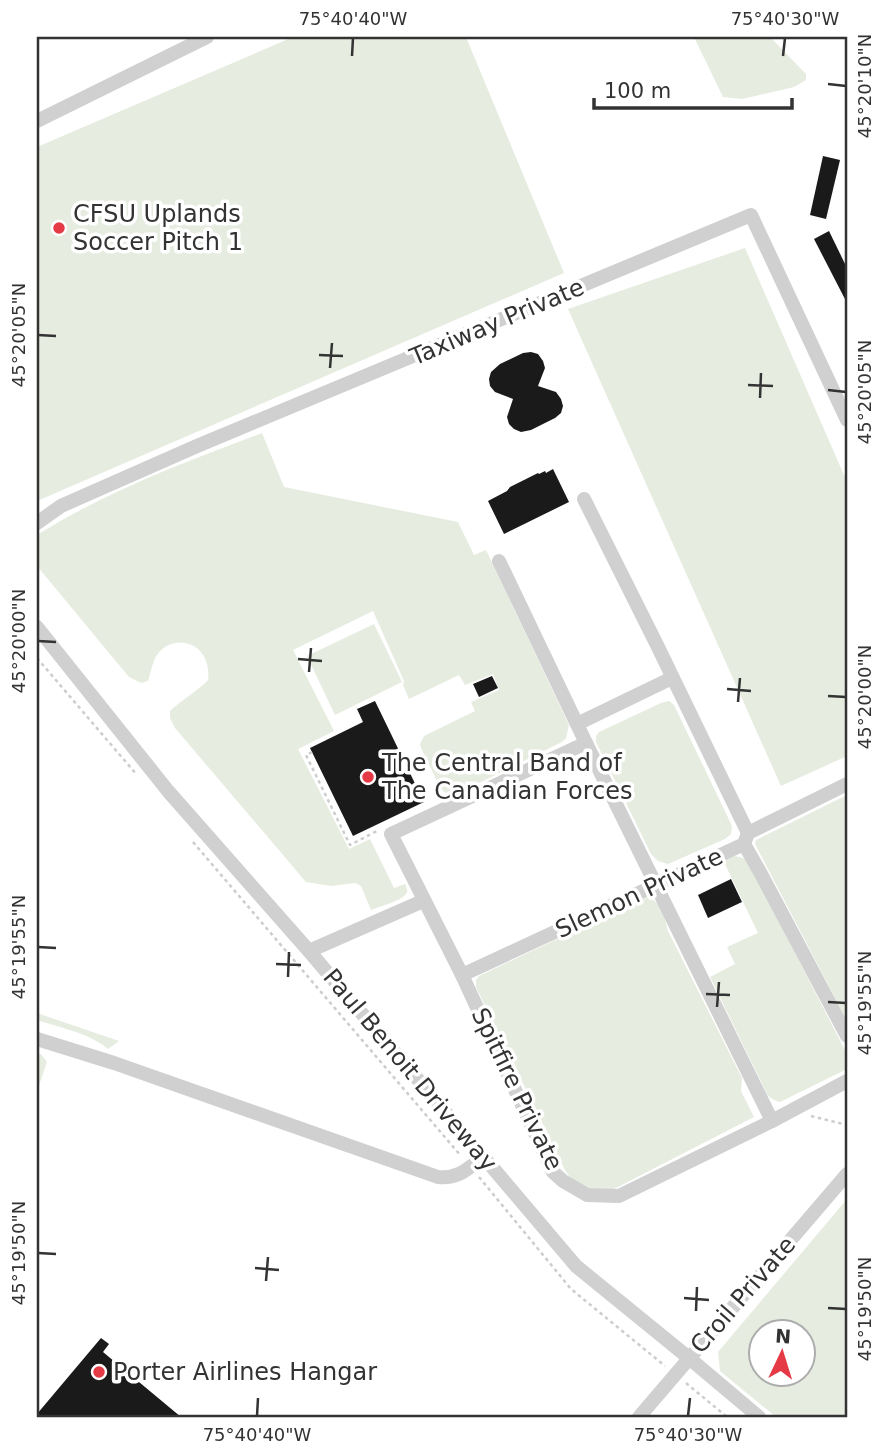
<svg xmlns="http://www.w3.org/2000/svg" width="884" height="1454" font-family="'DejaVu Sans',sans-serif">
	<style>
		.green { fill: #e6ecdf; fill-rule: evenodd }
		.building { fill: #1a1a1a }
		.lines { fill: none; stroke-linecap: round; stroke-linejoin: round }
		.path { stroke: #cdcdcd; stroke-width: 2.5; stroke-dasharray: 3.5 3.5; stroke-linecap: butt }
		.minor { stroke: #d0d0d0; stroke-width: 14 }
		.ticks { fill: none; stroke: #333; stroke-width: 2.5 }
		.poi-dot { fill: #e63946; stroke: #fff; stroke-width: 2.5 }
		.labels { text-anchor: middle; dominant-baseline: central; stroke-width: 7; stroke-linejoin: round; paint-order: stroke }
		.poi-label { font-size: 24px; fill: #333; stroke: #fff; text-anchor: start }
		.street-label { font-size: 24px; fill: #333; stroke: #fff }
		.neatline { fill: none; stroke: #333; stroke-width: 2.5 }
		.ticks-label { font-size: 18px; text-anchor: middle; fill: #333 }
	</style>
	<rect width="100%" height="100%" fill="#fff"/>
	<g class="green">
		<polygon points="293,37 466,37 564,273 37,501 37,147"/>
		<polygon points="694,37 770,37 806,74 806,80 794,87 742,99 723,97"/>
		<polygon points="745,248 847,482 847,756 781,786 568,309"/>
		<path d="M262 433 284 487 458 522 474 555 486 550 569 725 566 738 562 742 461 792 448 795 441 789 421 748 420 744 424 736 475 711 471 702 499 690 493 674 465 685 459 675 409 699 403 685 404 681 373 611 293 650 334 731 298 749 349 849 370 839 394 888 405 884C407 889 409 891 405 895 401 901 378 907 371 910L361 886 355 883 331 886 306 882 175 728 170 718V711C176 705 207 683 208 680 209 676 208 668 207 664 201 640 171 635 157 655 152 662 151 673 148 681L141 683 129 677 37 566V535C107 491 185 462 262 433Z"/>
		<polygon points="374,624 402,682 335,715 307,656"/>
		<polygon points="669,701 674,705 732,826 731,834 725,839 668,864 658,861 651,854 596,742 596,736 599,732 661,703"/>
		<polygon points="847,795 847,1021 755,844 756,840"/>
		<polygon points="733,856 740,857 747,860 847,1054 847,1069 780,1102 774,1100 768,1096 710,977 735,964 727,947 758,933 723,860"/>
		<path d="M646 897C661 900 665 918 668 931L742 1078 741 1091 754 1117 614 1189C592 1190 577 1191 565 1170L476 987V980L479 976Z"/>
		<path d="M37 1013 119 1041 108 1049C88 1032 60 1028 37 1020Z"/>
		<polygon points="41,1054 47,1062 37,1091 37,1056"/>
		<path d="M847 1199V1417H776L720 1371 718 1352ZM762 1332H804V1374H762Z"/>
	</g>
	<g class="building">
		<polygon points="823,156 840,160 826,219 810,215"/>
		<polygon points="829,231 847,268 847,303 814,239"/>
		<polygon points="531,352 538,354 543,361 545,368 538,386 556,392 561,399 563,406 561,413 555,418 531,430 521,432 514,429 509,424 507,417 513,399 495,392 490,386 489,379 491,372 500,364 523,353"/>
		<polygon points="553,469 569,502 504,534 488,501 507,491 510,487 538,473 539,474 545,471 546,473"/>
		<polygon points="492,676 498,688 479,697 473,684"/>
		<polygon points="375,701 424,802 353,836 310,748 363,722 357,709"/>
		<polygon points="731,879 742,902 708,918 698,895"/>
		<polygon points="101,1338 109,1344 103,1352 181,1417 37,1417 37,1414"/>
	</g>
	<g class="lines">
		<g class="path">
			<polyline points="37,658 137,775"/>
			<polyline points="312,752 306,755 350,845 377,831"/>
			<polyline points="193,842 461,1156"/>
			<polyline points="811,1116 847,1125"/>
			<polyline points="479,1177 571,1289 665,1366"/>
			<polyline points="686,1383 727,1417"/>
		</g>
		<g class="minor">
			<polyline points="37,121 207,37"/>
			<polyline points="584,499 657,645 748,833"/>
			<polyline points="37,523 61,506 197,446 751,215 847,420"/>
			<polyline points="499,561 586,743 772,1121"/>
			<polyline points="37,627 168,791 309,951 576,1266 689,1358 759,1417"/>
			<polyline points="577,724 672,678"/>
			<polyline points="586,743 391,834 462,975 553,1172 563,1181 587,1195 619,1196 772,1121 847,1081"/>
			<polyline points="744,844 760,872 847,1036"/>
			<polyline points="309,951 423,901"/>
			<polyline points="462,975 744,844 748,833 847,784"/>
			<path d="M37 1039 114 1063 438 1177C459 1179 467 1169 483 1157"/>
			<polyline points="639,1417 847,1174"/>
		</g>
	</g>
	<path class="ticks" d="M352 56 353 38M783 56 785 38M828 84 846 86M38 335 56 336M319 355 343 356M330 368 332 343M748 385 773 386M828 390 846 392M760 398 761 373M38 641 56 642M298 659 322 661M309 672 311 648M727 689 751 691M828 696 846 697M738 702 740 678M38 947 56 948M276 964 301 965M288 977 289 952M706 994 730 995M828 1002 846 1003M717 1007 719 982M38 1253 56 1254M255 1268 279 1270M266 1281 268 1257M684 1298 709 1300M828 1308 846 1309M696 1311 697 1287M257 1416 258 1398M688 1416 690 1398"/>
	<g class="poi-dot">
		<circle cx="59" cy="228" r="7"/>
		<circle cx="368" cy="777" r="7"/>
		<circle cx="99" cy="1372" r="7"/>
	</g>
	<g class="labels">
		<g class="poi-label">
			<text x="73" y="214">CFSU Uplands<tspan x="73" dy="28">Soccer Pitch 1</tspan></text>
			<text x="382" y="763">The Central Band of<tspan x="382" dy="28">The Canadian Forces</tspan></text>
			<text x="113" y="1372">Porter Airlines Hangar</text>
		</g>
		<g class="street-label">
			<text transform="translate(497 322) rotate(-23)">Taxiway Private</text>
			<text transform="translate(639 893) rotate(-25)">Slemon Private</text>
			<text transform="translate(410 1070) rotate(50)">Paul Benoit Driveway</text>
			<text transform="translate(517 1089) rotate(64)">Spitfire Private</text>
			<text transform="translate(743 1295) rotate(-49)">Croil Private</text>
		</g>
	</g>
	<rect width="884" height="1454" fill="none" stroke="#ffffff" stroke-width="77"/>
	<g transform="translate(782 1353) rotate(4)"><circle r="33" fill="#ffffff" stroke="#adadad" stroke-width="2"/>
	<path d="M0-5L12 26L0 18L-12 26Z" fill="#e63946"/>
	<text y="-10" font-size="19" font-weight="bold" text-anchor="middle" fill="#333333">N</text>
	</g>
	<path d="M594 98v10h198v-10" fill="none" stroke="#333333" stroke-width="3.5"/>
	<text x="604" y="98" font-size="21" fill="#333333" stroke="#ffffff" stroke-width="5" paint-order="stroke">100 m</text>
	<rect x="38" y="38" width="808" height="1378" class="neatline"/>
	<g class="ticks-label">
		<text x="353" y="25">75°40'40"W</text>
		<text x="785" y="25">75°40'30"W</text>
		<text transform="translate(865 86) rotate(-90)" y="6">45°20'10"N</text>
		<text transform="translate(19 335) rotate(-90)" y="6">45°20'05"N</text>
		<text transform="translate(865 392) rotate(-90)" y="6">45°20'05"N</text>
		<text transform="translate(19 641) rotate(-90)" y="6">45°20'00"N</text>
		<text transform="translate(865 697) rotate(-90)" y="6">45°20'00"N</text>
		<text transform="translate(19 947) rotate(-90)" y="6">45°19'55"N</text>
		<text transform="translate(865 1003) rotate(-90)" y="6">45°19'55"N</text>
		<text transform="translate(19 1253) rotate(-90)" y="6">45°19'50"N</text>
		<text transform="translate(865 1309) rotate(-90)" y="6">45°19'50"N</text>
		<text x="257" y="1441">75°40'40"W</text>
		<text x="688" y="1441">75°40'30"W</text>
	</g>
</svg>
